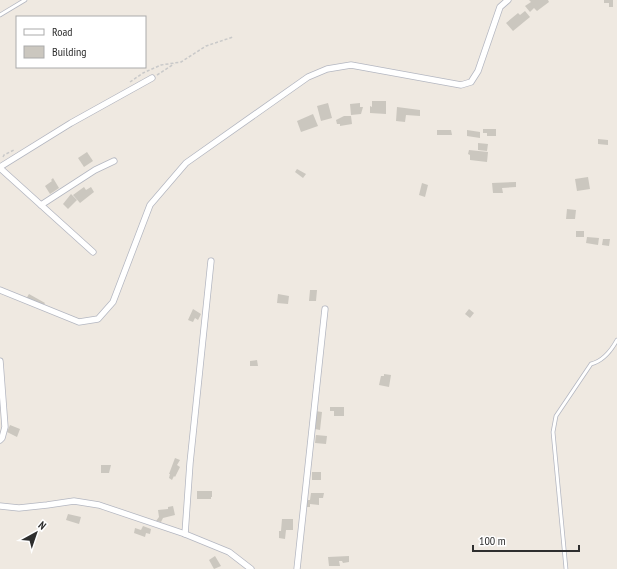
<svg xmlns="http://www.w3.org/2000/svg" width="617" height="569" font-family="'PT Sans Narrow',sans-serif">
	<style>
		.building { fill: #cbc7bf }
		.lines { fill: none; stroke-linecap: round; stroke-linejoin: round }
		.service-casing { stroke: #b4b7c1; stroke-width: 4.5 }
		.minor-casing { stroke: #b4b7c1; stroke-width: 7 }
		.path { stroke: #c9c9c9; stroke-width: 1.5; stroke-dasharray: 3 2; stroke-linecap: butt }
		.service { stroke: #fff; stroke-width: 3 }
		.minor { stroke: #fff; stroke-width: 5.5 }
	</style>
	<rect width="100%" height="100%" fill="#efe9e1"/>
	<g class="building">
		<polygon points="529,0 548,0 549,2 537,11 534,8 530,12 525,6 531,2"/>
		<polygon points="604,0 613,0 613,7 609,7 609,3 604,3"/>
		<polygon points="525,11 530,17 513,31 506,23 518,13 520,15"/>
		<polygon points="372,101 386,101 386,114 370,113 370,106 372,107"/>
		<polygon points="328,103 332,118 321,121 317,106"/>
		<polygon points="360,103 360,107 363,107 361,114 351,115 350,104"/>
		<polygon points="397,107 420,110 420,116 406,115 405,122 396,121"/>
		<polygon points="313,114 318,126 301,132 297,121"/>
		<polygon points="344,116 351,116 352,124 340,126 340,124 337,124 336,120"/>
		<polygon points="483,129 496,129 496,136 487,136 487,133 483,133"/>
		<polygon points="437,130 451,130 452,135 437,135"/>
		<polygon points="467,130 480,132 480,138 467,136"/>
		<polygon points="598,139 608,140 608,145 598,144"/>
		<polygon points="478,143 488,144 487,151 478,150"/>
		<polygon points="469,150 488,152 487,162 470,160 470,155 468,154"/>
		<polygon points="87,152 93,161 84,167 78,158"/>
		<polygon points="297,169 306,174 303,178 295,172"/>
		<polygon points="588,177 590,189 577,191 575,179"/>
		<polygon points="53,178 59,188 50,194 45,186 52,181 51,180"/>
		<polygon points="516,182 516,187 502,188 503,193 493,193 492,183"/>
		<polygon points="422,183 428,185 425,197 419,195"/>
		<polygon points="84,187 86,190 91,187 94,192 80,203 73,195"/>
		<polygon points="71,194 77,200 68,209 63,204"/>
		<polygon points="567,209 576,210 575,219 566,219"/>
		<rect x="576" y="231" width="8" height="6"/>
		<polygon points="587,237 599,238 598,245 586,243"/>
		<polygon points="603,239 610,239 609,246 602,245"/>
		<polygon points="310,290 317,290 316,301 309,301"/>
		<polygon points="29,294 45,303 43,306 26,299"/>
		<polygon points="278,294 289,296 288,304 277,303"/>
		<polygon points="193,309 201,314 198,320 195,318 193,322 188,320"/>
		<polygon points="469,309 474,313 470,318 465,314"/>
		<polygon points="257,360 258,366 250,366 250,361"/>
		<polygon points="384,374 391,375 389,387 379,385 381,376 384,376"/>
		<polygon points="330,407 344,407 344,416 334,416 334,411 330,411"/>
		<polygon points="315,411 322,412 320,430 315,429 316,425 314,425"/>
		<polygon points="10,425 20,429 17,437 7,432"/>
		<polygon points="316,435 327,436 326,444 315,443"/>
		<polygon points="175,458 180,460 177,465 180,467 175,477 174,476 172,480 169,478 170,474 169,474"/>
		<polygon points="101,465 111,465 109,473 101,473"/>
		<rect x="312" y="472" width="9" height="8"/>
		<polygon points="197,491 212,491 212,497 211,497 211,499 197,499"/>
		<polygon points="311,493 324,493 323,498 319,498 319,505 310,504 310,507 306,507 306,500 310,500"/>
		<polygon points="173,506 175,515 163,518 161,522 156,521 159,517 158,510 168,509 168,507"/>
		<polygon points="68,514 81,517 79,524 66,520"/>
		<polygon points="282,519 293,519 293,530 286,530 285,539 279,538 279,531 281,531"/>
		<polygon points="143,526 151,529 150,534 146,533 145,537 134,533 135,528 141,530"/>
		<polygon points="215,556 221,566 214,569 209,560"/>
		<polygon points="349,556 349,562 343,563 342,561 339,561 340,566 329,566 328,557"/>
	</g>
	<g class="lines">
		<g class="service-casing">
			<g id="service">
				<polyline points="0,15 25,0"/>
				<path d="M566 569 553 432 556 416 591 364C603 361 611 351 617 340"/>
			</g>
		</g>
		<g class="minor-casing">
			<g id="minor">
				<polyline points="0,167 71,123 152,78"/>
				<polyline points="0,168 93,252"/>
				<polyline points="41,205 95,170 114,161"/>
				<polyline points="0,290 79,322 98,319 113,302 150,205 186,163 308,77 327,69 351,65 461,85 471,82 478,71 500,7 508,0"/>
				<polyline points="0,361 5,427 2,438 0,440"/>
				<polyline points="0,506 19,508 47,505 74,501 99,505 185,534 229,552 251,569"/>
				<polyline points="185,534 190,463 211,261"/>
				<polyline points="297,569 325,309"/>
			</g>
		</g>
		<g class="path">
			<polyline points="157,75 174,64"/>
			<polyline points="130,82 143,73 161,65 181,62 206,46 233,37"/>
			<polyline points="3,157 4,155 14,150"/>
		</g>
		<use href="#service" class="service"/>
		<use href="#minor" class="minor"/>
	</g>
	<rect x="16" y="16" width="130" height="52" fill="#ffffff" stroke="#ababab"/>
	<rect x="24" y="29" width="20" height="6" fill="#ffffff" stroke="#ababab"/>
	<text x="52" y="36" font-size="12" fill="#2e2e2e">Road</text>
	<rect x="24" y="46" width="20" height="12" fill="#cbc7bf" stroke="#ababab"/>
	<text x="52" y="56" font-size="12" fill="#2e2e2e">Building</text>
	<g transform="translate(36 533) rotate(40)" stroke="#ffffff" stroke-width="3" paint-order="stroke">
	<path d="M0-3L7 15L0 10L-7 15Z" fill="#2e2e2e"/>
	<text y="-6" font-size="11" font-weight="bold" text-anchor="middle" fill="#2e2e2e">N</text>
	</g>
	<path d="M473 545v6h106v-6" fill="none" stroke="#2e2e2e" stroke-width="2"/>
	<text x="479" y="545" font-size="12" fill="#2e2e2e" stroke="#ffffff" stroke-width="3" paint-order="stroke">100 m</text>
</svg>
